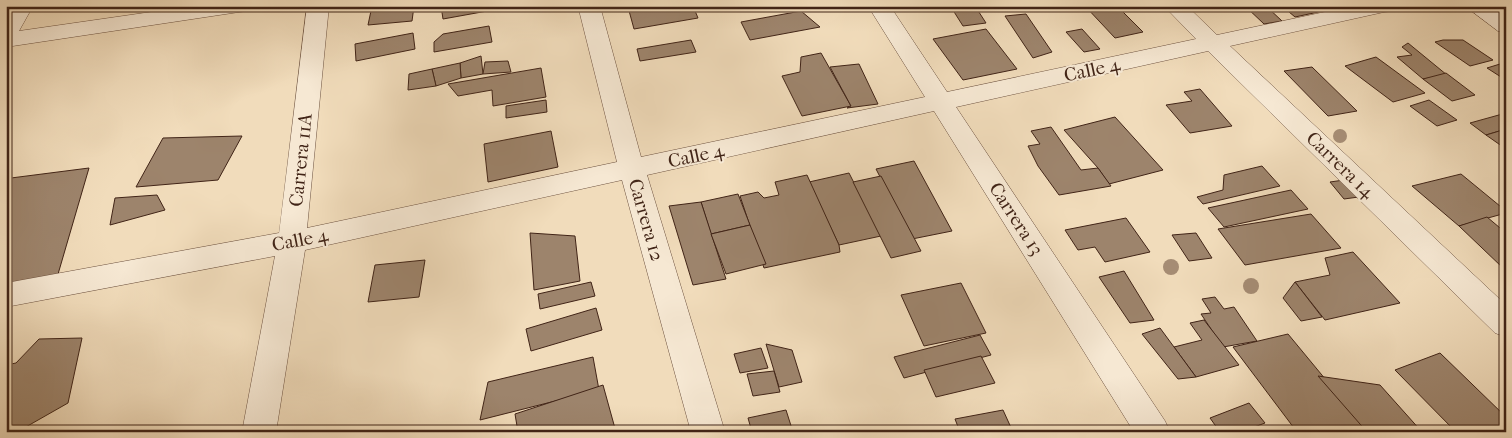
<svg xmlns="http://www.w3.org/2000/svg" width="1512" height="438" font-family="'IM FELL French Canon',serif">
	<style>
		.building { fill: #9d846c; stroke: #412417 }
		.lines { fill: none; stroke-linecap: round; stroke-linejoin: round }
		.street-casing { stroke: #6d5240; stroke-width: 1 }
		.street { fill: #f6e8d3; fill-rule: evenodd }
		.tree { fill: #a58c74 }
		.labels { text-anchor: middle; dominant-baseline: central; stroke-width: 4; stroke-linejoin: round; paint-order: stroke }
		.street-label { font-size: 19px; fill: #412417; stroke: #f6e8d3 }
	</style>
	<rect width="100%" height="100%" fill="#f1dcbb"/>
	<filter id="stains"><feTurbulence type="fractalNoise" baseFrequency=".004" numOctaves="4"/><feColorMatrix values="0 0 0 0 .2 0 0 0 0 .09 0 0 0 0 .02 0 0 0 .5 -.17"/></filter>
	<radialGradient id="worn" r=".72"><stop offset=".6" stop-color="#630" stop-opacity="0"/><stop offset="1" stop-color="#630" stop-opacity=".3"/></radialGradient>
	<g class="building">
		<polygon points="372,6 414,6 412,21 368,25"/>
		<polygon points="441,6 515,6 443,19"/>
		<polygon points="635,6 693,6 698,18 634,29 628,7"/>
		<polygon points="975,6 986,23 963,26 951,7"/>
		<polygon points="1085,6 1117,6 1143,32 1115,38"/>
		<polygon points="1245,6 1266,6 1282,21 1264,24"/>
		<polygon points="1282,6 1317,6 1323,11 1295,17"/>
		<polygon points="801,11 820,27 750,40 741,22"/>
		<polygon points="1026,14 1052,52 1033,58 1005,16"/>
		<polygon points="489,26 492,42 434,52 434,42 443,34"/>
		<polygon points="986,29 1017,69 963,80 933,39"/>
		<polygon points="1082,29 1100,49 1084,52 1066,32"/>
		<polygon points="413,33 415,49 356,61 355,44"/>
		<polygon points="691,40 696,52 640,61 637,49"/>
		<polygon points="1443,40 1463,40 1493,60 1470,66 1435,42"/>
		<polygon points="1408,43 1447,75 1423,79 1397,57 1412,55 1402,47"/>
		<polygon points="821,53 851,106 802,116 782,76 800,72 801,57"/>
		<polygon points="481,56 483,74 461,78 460,63"/>
		<polygon points="1376,57 1425,93 1393,102 1345,66"/>
		<polygon points="508,61 511,72 483,74 485,62"/>
		<polygon points="460,63 461,78 436,86 432,69"/>
		<polygon points="859,64 878,104 847,108 851,106 830,67"/>
		<polygon points="1500,64 1506,68 1506,76 1501,77 1487,68"/>
		<polygon points="1312,67 1357,111 1328,116 1284,71"/>
		<polygon points="541,68 546,97 493,106 492,90 458,96 448,84"/>
		<polygon points="432,69 436,86 408,90 409,74"/>
		<polygon points="1446,73 1475,95 1452,101 1423,79"/>
		<polygon points="1200,89 1232,126 1190,133 1166,105 1192,101 1184,92"/>
		<polygon points="546,100 547,112 506,118 506,106"/>
		<polygon points="1429,100 1457,120 1437,126 1410,106"/>
		<polygon points="1506,113 1506,129 1486,135 1470,123"/>
		<polygon points="1115,117 1163,170 1109,184 1098,168 1064,130"/>
		<polygon points="1051,127 1081,170 1098,168 1111,186 1059,195 1038,166 1028,146 1040,144 1031,131"/>
		<polygon points="1506,129 1506,149 1486,135"/>
		<polygon points="551,131 558,167 488,182 484,144"/>
		<polygon points="242,136 218,180 136,187 163,138"/>
		<polygon points="914,161 952,231 912,239 876,169"/>
		<polygon points="1262,166 1280,186 1203,204 1197,197 1223,190 1224,175"/>
		<polygon points="89,168 56,281 6,282 6,188 11,178"/>
		<polygon points="849,173 881,236 839,245 809,182"/>
		<polygon points="1461,174 1506,211 1506,213 1459,226 1412,186"/>
		<polygon points="807,175 839,245 840,252 764,268 740,196 758,192 764,198 779,195 775,182"/>
		<polygon points="881,176 921,251 891,258 853,182"/>
		<polygon points="1351,179 1366,196 1344,199 1330,182"/>
		<polygon points="1291,190 1308,209 1224,227 1208,208"/>
		<polygon points="738,194 750,225 711,234 701,202"/>
		<polygon points="157,195 165,210 110,225 115,198"/>
		<polygon points="701,202 726,279 693,285 669,206"/>
		<polygon points="1311,214 1341,248 1245,265 1218,229"/>
		<polygon points="1487,217 1506,233 1506,267 1503,268 1459,226"/>
		<polygon points="1126,218 1150,252 1105,262 1095,247 1078,250 1065,230"/>
		<polygon points="750,225 766,264 726,274 711,234"/>
		<polygon points="530,233 575,236 580,281 534,290"/>
		<polygon points="1196,233 1212,258 1189,261 1172,235"/>
		<polygon points="1353,252 1400,303 1325,320 1295,282 1330,275 1325,258"/>
		<polygon points="425,260 419,297 368,302 375,265"/>
		<polygon points="1124,271 1154,320 1130,323 1099,277"/>
		<polygon points="591,282 595,296 540,309 538,294"/>
		<polygon points="1295,282 1322,317 1301,321 1283,298"/>
		<polygon points="961,283 986,333 924,346 901,295"/>
		<polygon points="1215,297 1224,309 1234,307 1257,341 1223,347 1201,314 1211,313 1202,299"/>
		<polygon points="596,308 602,330 531,351 526,329"/>
		<polygon points="1204,320 1239,365 1196,377 1174,347 1202,340 1190,323"/>
		<polygon points="1160,328 1174,347 1196,377 1178,379 1142,334"/>
		<polygon points="1288,334 1369,432 1297,432 1233,347"/>
		<polygon points="980,335 991,355 904,378 894,357"/>
		<polygon points="82,338 68,403 17,432 6,432 6,365 16,363 39,339"/>
		<polygon points="766,344 792,350 802,382 779,387"/>
		<polygon points="761,348 768,368 740,373 734,354"/>
		<polygon points="1440,353 1506,417 1506,432 1456,432 1395,370"/>
		<polygon points="981,356 995,383 936,397 924,370"/>
		<polygon points="593,357 599,390 480,420 488,382"/>
		<polygon points="774,371 780,392 753,396 747,374"/>
		<polygon points="1318,376 1380,385 1422,432 1367,432"/>
		<polygon points="603,385 616,432 518,432 515,414"/>
		<polygon points="1249,403 1265,423 1241,432 1220,432 1210,418"/>
		<polygon points="786,410 793,432 752,432 748,418"/>
		<polygon points="1003,410 1013,432 960,432 955,419"/>
	</g>
	<g class="lines">
		<g class="street-casing">
			<g id="street">
				<polygon points="11,6 33,6 19,31 193,6 249,6 247,11 239,12 6,47 6,15"/>
				<polygon points="307,6 329,6 307,228 617,162 578,6 600,6 641,157 925,97 868,6 890,6 947,92 1196,39 1164,6 1187,6 1217,35 1353,6 1394,6 1392,11 1384,12 1230,46 1506,305 1506,337 1495,333 1208,51 956,107 1165,421 1170,432 1134,432 934,111 647,175 725,432 691,432 622,180 305,250 276,432 242,432 275,256 6,307 6,283 279,233"/>
				<polygon points="1465,6 1490,6 1506,16 1506,33 1498,31"/>
			</g>
		</g>
		<use href="#street" class="street"/>
	</g>
	<g class="tree">
		<circle cx="1340" cy="136" r="7"/>
		<circle cx="1171" cy="267" r="8"/>
		<circle cx="1251" cy="286" r="8"/>
	</g>
	<g class="labels">
		<g class="street-label">
			<text transform="translate(1092 70) rotate(-12)">Calle 4</text>
			<text transform="translate(696 156) rotate(-12)">Calle 4</text>
			<text transform="translate(301 160) rotate(-84)">Carrera 11A</text>
			<text transform="translate(1340 165) rotate(44)">Carrera 14</text>
			<text transform="translate(1016 219) rotate(57)">Carrera 13</text>
			<text transform="translate(646 220) rotate(74)">Carrera 12</text>
			<text transform="translate(300 240) rotate(-11)">Calle 4</text>
		</g>
	</g>
	<rect width="1512" height="438" fill="none" stroke="#f1dcbb" stroke-width="25"/>
	<rect x="8" y="8" width="1497" height="423" fill="none" stroke="#412417" stroke-width="2.5"/>
	<rect x="12" y="12" width="1487" height="413" fill="none" stroke="#412417"/>
	<rect width="100%" height="100%" filter="url(#stains)"/>
	<rect width="100%" height="100%" fill="url(#worn)"/>
</svg>
